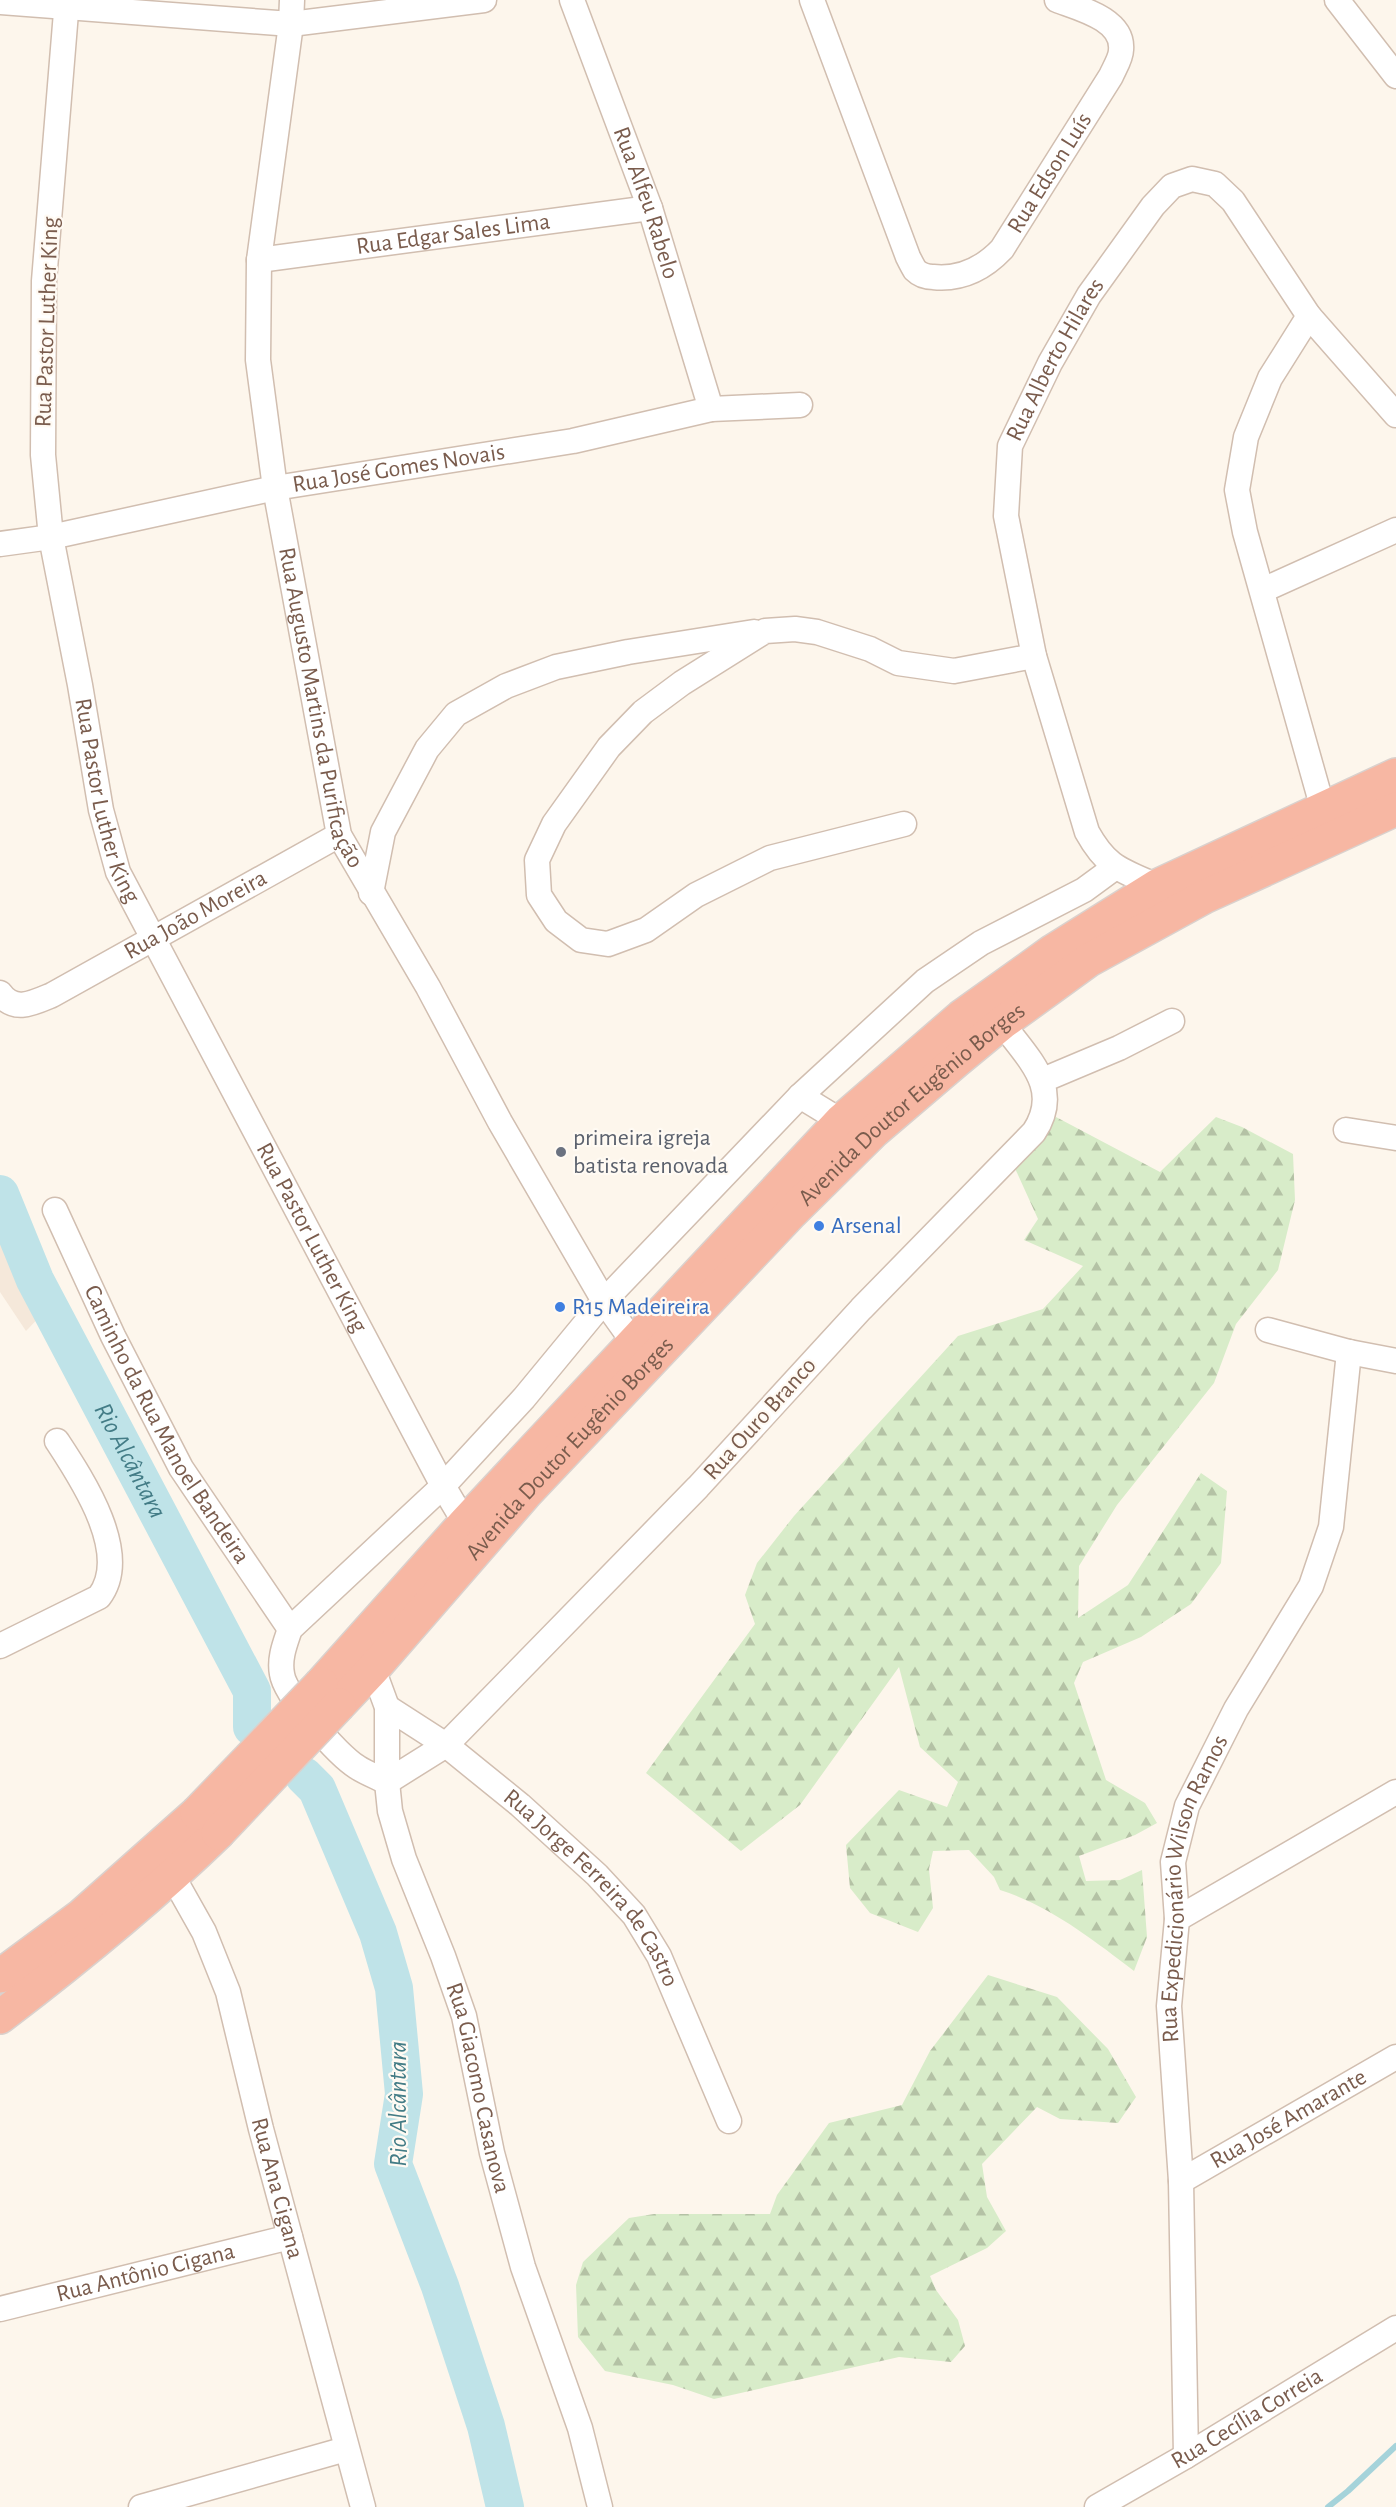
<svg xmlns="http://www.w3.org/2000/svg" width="1396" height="2507" font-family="'Alegreya Sans',sans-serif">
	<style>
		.residential { fill: #f5e8da }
		.forest { fill: url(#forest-firs) }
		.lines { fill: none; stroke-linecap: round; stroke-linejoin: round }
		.stream { stroke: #a5d3da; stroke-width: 6 }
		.river { stroke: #bfe3e8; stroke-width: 38 }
		.minor-casing { stroke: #d1beb0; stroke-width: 27 }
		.highway-casing { stroke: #dad1cd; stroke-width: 36 }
		.minor { stroke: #fff; stroke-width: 24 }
		.highway { stroke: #f7b7a3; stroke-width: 33 }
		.highway-bridge-casing { stroke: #dad1cd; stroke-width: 36; stroke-linecap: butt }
		.highway-bridge { stroke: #f7b7a3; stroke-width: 33 }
		.worship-dot { fill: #6b7280; stroke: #fffaf3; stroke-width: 2 }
		.shop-dot { fill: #3f7fe0; stroke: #fffaf3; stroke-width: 2 }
		.labels { text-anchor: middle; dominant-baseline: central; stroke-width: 4.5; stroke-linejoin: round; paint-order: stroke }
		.street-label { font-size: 24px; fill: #7a5c4d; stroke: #fffaf3 }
		.worship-label { font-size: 24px; fill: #5b616d; stroke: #fffaf3; text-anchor: start }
		.shop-label { font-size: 24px; fill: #366cbe; stroke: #fffaf3; text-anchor: start }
		.water-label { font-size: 26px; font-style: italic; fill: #437c86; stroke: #fffaf3 }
	</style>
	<defs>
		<pattern id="forest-firs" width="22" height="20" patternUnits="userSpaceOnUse" patternTransform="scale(1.5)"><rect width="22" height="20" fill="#d8ecc9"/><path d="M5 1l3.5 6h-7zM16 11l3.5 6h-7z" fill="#b4c2a5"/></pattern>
	</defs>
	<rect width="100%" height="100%" fill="#fdf6ec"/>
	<polygon class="residential" points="0,1231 45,1311 26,1331 0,1292"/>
	<g class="forest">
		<path d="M1056 1117 1160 1172 1216 1117 1242 1127 1293 1154 1295 1200 1278 1270 1236 1324 1214 1383 1117 1505 1079 1566 1078 1618 1128 1585 1201 1473 1227 1491 1221 1563 1191 1604 1141 1637 1083 1662 1074 1683 1106 1780 1145 1803 1157 1823 1135 1835 1079 1856 1086 1881 1120 1880 1142 1870 1147 1937 1134 1971C1092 1939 1050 1906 1000 1890L994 1877 969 1850 933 1851 929 1869 933 1908 918 1932 870 1913 850 1888 846 1845 899 1790 947 1807 958 1782 920 1747 899 1667 800 1805 741 1851 646 1773 755 1624 745 1595 757 1563 794 1516 958 1336 1043 1309 1083 1266 1024 1240 1038 1219 1013 1164Z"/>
		<polygon points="988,1975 1057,1997 1108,2049 1136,2097 1118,2123 1060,2119 1037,2107 982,2164 987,2197 1006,2231 987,2248 930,2276 936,2290 958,2320 965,2346 951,2362 899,2357 714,2399 673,2385 605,2371 578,2337 576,2285 583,2262 629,2218 654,2214 770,2214 777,2195 829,2123 902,2105 930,2051"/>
	</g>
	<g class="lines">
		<polyline class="stream" points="1328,2507 1348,2491 1396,2446"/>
		<g class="river">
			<path id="s1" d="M0 1194 35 1280 252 1691V1727"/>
			<polyline points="304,1776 317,1789 378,1933 394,1988 404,2094 393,2164 440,2286 486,2426 505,2507"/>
		</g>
		<g class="minor-casing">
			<g id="minor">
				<path id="s2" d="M67 0 44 281 43 455 51 537 80 685 101 810 118 872 443 1486 465 1523"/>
				<path id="s3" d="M292 0 291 24 259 260 258 360 275 488 339 835 428 987 500 1122 604 1301 634 1343"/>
				<path id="s4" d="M572 0 650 208 711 409"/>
				<path id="s5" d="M812 0 908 257C910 261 913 267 915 270 920 275 927 277 933 277 961 280 983 269 1002 249L1111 76C1114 69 1121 58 1121 50 1124 19 1078 8 1057 0"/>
				<polyline points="1337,0 1396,76"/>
				<polyline points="0,2 291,24 484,0"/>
				<path id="s6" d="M259 260 650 208"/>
				<polyline points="1309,316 1270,378 1246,437 1237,490 1245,532 1323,809"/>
				<path id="s7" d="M0 544 51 537 275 488 573 441 711 409 800 405"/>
				<polyline points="1263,590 1396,530"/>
				<polyline points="904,824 770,858 696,895 646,930 608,944 581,940 556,921 539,895 537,860 554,824 609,747 643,712 682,683 765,631 795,629 817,632 870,649 898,663 954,671 1034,656"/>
				<path id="s8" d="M1157 886C1121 870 1107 868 1087 832L1034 656 1006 516 1010 446 1050 363 1089 295 1153 206 1172 186 1192 179 1215 184 1233 201 1309 316 1396 415"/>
				<polyline points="371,893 383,832 427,749 456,714 506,686 556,667 628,652 754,632"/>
				<path id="s9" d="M0 993C14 1013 33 1003 52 995L339 835"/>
				<path d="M1002 1023C1028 1059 1063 1088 1034 1132L861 1309 698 1487 446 1745 387 1782C377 1777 366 1773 357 1767 338 1755 285 1696 282 1674 279 1658 285 1644 290 1629L443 1486 524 1398 604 1301 800 1096 925 981 981 943 1084 890 1114 868"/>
				<polyline points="1043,1080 1119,1048 1172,1021"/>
				<polyline points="800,1096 841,1121"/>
				<polyline points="1346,1130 1396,1138"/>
				<path id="s10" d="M55 1210 113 1336 181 1468 290 1629"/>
				<polyline points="1268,1330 1349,1352 1396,1361"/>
				<path d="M0 1646 99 1597C132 1554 82 1479 57 1441"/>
				<path id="s11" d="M373 1669 387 1707V1782L390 1811 404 1859 443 1956 464 2016 492 2153 523 2267 580 2428 600 2507"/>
				<path id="s12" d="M387 1707 446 1745 520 1805 597 1875 634 1915 659 1956 729 2121"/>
				<path id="s13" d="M173 1877 204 1932 228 1992 261 2129 363 2507"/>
				<polyline points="1177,1919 1396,1792"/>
				<path id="s14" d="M1181 2181 1396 2057"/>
				<path id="s15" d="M0 2309 290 2237"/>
				<path id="s16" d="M1186 2456 1181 2181 1169 2006 1177 1919 1173 1862 1187 1806 1236 1709 1311 1586 1331 1527 1349 1352"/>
				<polyline points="141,2507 346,2449"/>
				<path id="s17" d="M1097 2507 1186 2456 1396 2328"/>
			</g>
		</g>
		<g class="highway-casing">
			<g id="highway">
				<polyline points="321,1684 465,1523 841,1121 961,1017 1053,951 1157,886 1396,775"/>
				<path id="s18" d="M339 1705 373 1669 526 1493 791 1213 874 1131 956 1061 1002 1023 1089 960 1204 897 1396 809"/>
				<polyline points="0,1976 81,1916 197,1813"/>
				<path d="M0 2017C76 1959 150 1899 218 1833"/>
			</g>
		</g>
		<use href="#minor" class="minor"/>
		<use href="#highway" class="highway"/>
		<g class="highway-bridge-casing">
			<g id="highway-bridge">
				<polyline points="197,1813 321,1684"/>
				<polyline points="218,1833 339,1705"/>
			</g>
		</g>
		<use href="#highway-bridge" class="highway-bridge"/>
	</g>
	<circle class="worship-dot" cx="561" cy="1152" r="6"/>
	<g class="shop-dot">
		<circle cx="819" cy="1226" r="6"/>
		<circle cx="560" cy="1307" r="6"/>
	</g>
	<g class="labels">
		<g class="street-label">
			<text stroke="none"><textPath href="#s5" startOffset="476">Rua Edson Luís</textPath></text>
			<text stroke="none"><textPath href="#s4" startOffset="216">Rua Alfeu Rabelo</textPath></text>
			<text stroke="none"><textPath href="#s6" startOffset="196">Rua Edgar Sales Lima</textPath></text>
			<text transform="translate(47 322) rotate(-88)">Rua Pastor Luther King</text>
			<text stroke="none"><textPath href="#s8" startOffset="585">Rua Alberto Hilares</textPath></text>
			<text stroke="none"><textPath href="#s7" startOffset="406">Rua José Gomes Novais</textPath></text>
			<text stroke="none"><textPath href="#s3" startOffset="716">Rua Augusto Martins da Purificação</textPath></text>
			<text stroke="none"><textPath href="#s2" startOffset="808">Rua Pastor Luther King</textPath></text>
			<text stroke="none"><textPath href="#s9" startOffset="222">Rua João Moreira</textPath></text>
			<text stroke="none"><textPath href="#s18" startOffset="831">Avenida Doutor Eugênio Borges</textPath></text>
			<text stroke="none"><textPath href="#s2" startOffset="1294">Rua Pastor Luther King</textPath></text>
			<text transform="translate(760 1419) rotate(-48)">Rua Ouro Branco</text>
			<text stroke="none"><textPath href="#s10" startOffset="242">Caminho da Rua Manoel Bandeira</textPath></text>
			<text stroke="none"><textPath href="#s18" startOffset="345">Avenida Doutor Eugênio Borges</textPath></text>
			<text stroke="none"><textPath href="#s12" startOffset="276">Rua Jorge Ferreira de Castro</textPath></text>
			<text stroke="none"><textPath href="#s16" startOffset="572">Rua Expedicionário Wilson Ramos</textPath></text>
			<text stroke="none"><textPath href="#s11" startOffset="436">Rua Giacomo Casanova</textPath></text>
			<text stroke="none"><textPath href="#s14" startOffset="124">Rua José Amarante</textPath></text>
			<text stroke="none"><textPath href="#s13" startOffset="330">Rua Ana Cigana</textPath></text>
			<text stroke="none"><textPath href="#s15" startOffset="150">Rua Antônio Cigana</textPath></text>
			<text stroke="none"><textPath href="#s17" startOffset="174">Rua Cecília Correia</textPath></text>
		</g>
		<g class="worship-label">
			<text x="573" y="1138">primeira igreja<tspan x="573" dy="28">batista renovada</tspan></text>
		</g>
		<g class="shop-label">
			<text x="831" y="1226">Arsenal</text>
			<text x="572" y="1307">R15 Madeireira</text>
		</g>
		<g class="water-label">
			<text stroke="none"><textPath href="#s1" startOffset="297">Rio Alcântara</textPath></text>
			<text transform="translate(398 2104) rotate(-90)">Rio Alcântara</text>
		</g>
	</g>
</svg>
